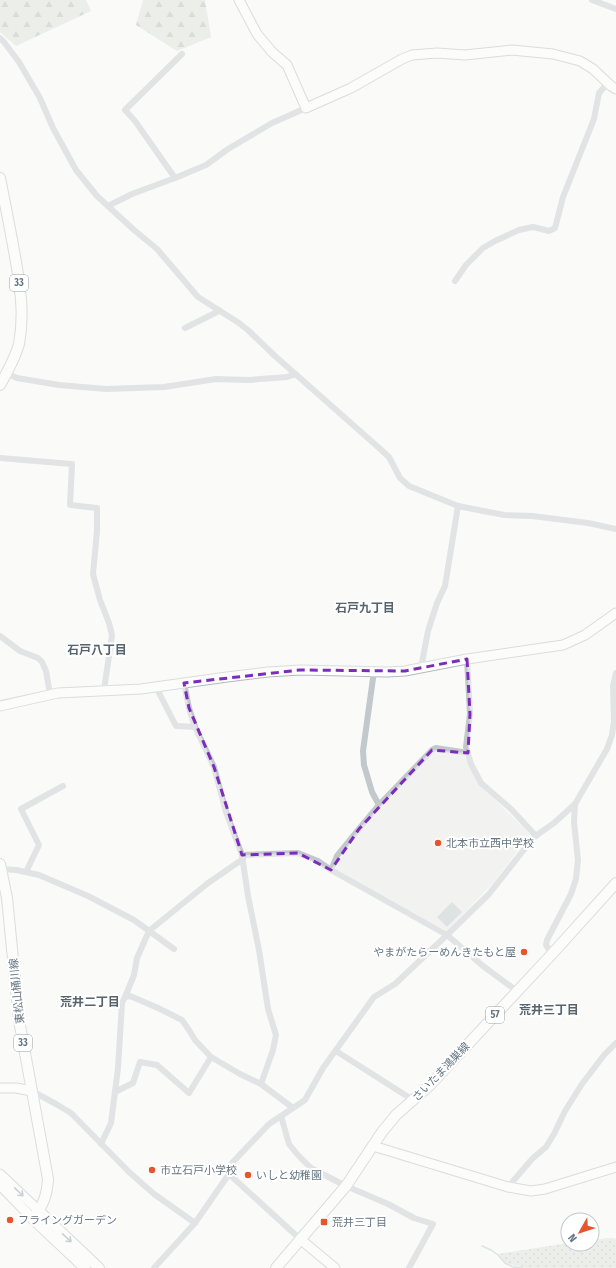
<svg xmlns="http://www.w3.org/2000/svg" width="616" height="1268" font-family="'Fira Sans Condensed','Noto Sans JP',sans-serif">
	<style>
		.built { fill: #e8e9e9 }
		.forest { fill: url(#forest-firs) }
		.park { fill: url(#park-dots) }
		.water { fill: #bbc7cb }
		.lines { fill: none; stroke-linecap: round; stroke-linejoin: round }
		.stream { stroke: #bbc7cb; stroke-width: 1.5 }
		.secondary-casing { stroke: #b3babf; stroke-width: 11 }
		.primary-casing { stroke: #b5babe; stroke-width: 12 }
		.street { stroke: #c3c8cc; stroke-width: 6 }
		.secondary { stroke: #fff; stroke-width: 9 }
		.primary { stroke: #fff; stroke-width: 10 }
		.oneway { stroke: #939fa8 }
		.marked { fill: none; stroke: #7b2cbf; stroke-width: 3; stroke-dasharray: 8 5; stroke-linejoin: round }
		.poi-dot { fill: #e4572e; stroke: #fff; stroke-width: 1.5 }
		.labels { text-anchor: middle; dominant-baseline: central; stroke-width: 4; stroke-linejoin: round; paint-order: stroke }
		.shield { fill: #fff; stroke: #939fa8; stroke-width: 1 }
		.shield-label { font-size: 10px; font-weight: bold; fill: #657683 }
		.poi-label { font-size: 11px; fill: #657683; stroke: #fff; text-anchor: start }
		.street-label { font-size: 11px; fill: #657683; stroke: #fff }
		.neighbourhood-label { font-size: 12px; font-weight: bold; fill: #57646e; stroke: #fff }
	</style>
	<defs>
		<pattern id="forest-firs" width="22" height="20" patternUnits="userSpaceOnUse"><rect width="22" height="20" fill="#dadfd7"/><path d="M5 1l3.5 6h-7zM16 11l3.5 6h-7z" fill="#b4b9b4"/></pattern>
		<pattern id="park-dots" width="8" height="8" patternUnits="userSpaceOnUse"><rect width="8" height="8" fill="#dadfd7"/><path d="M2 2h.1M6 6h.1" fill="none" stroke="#b4b9b4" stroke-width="1.8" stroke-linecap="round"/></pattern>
	</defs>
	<rect width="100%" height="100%" fill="#fafaf8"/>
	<polygon class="built" points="435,750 464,756 481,786 530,834 495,881 448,930 445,930 337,871 335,868 345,852 384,805"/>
	<g class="forest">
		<polygon points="0,0 86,0 91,11 16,46 0,32"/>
		<polygon points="143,0 205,0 211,37 177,51 136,25"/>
	</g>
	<polygon class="park" points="611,1238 616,1239 616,1268 526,1268 508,1264 504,1261 498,1254 568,1243 568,1244 592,1244 592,1240"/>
	<polygon class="water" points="452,902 462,912 447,927 437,917"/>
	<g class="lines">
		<polyline class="stream" points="482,1246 491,1250 498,1255 505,1263 513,1267 522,1268"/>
		<g class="secondary-casing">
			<g id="secondary">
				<polyline points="239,0 257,34 272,52 287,65 306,108 351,88 402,59 412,55 437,53 465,55 512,50 553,54 580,61 593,69 611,86 616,89"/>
				<polyline points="0,706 58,693 141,689 227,677 268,672 300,670 387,672 405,671 467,659 563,645 585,635 616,613"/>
				<polyline points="0,1088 16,1088 32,1091"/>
				<polyline points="373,1146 508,1187 531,1191 545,1189 616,1167"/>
				<polyline points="0,1174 39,1211"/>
				<polyline points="0,1185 32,1218"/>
				<polyline points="300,1239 335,1268"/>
			</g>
		</g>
		<g class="primary-casing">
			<g id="primary">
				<path d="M0 178C6 208 12 238 17 268 21 293 24 318 19 344 15 359 7 372 0 385"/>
				<path d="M0 864 7 898 19 1020 48 1179C47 1194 44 1206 32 1218L85 1268"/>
				<polyline points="39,1211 99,1268"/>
				<polyline points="276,1268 346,1186 382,1132 396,1115 430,1085 552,954 616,883"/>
			</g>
		</g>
		<g class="street">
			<polyline points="592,0 616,9"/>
			<polyline points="0,38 4,42 19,62 40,98 53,128 76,170 97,196 134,230 157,249 198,297 239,323 249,331 275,356 378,447 389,457 400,478 409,486 458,506 504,515 532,516 588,523 616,529"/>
			<polyline points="175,178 135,121 125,110 182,54"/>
			<polyline points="108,206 132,194 175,178 206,165 228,149 272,123 306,108"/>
			<polyline points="455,281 466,265 483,248 495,241 519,230 533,227 549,231 555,228 563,197 594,119 599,93 608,83"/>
			<polyline points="185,328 217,312 219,310"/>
			<polyline points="6,373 17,378 59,385 106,389 164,387 216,379 249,380 287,377 296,374"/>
			<polyline points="0,458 72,464 70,505 97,508 97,531 93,574 100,600 109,623 112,635 104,690"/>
			<polyline points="0,636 20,651 38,658 42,662 46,671 50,694"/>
			<polyline points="467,659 470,714 466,747 471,764 481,783 511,809 536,836"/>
			<polyline points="421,668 428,631 437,603 445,586 458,506"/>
			<polyline points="374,671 363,751 364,765 372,792 379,805"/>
			<polyline points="184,683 189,708 195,727 214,767 226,812 242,855 248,896 259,950 268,1009 276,1035 273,1050 261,1084"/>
			<polyline points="156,687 176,726 195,727"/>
			<polyline points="242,855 298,853 318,861 331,870 447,935 483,966 517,991"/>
			<polyline points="1,869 16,870 39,875 88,896 134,920 174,949"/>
			<polyline points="331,870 337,856 359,829 379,805 432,750 436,748 468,753"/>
			<polyline points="26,872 39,845 21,809 63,786"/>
			<polyline points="552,954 546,945 547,940 571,894 576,879 578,860 574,822 575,804"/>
			<polyline points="125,997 134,975 137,958 149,931 208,883 243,859"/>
			<polyline points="336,1051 413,1100"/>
			<polyline points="32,1091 56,1104 71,1113 129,1172 154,1194 195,1223"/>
			<polyline points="115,1092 133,1083 140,1062 157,1065 189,1093 211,1057"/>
			<polyline points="281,1116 289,1144 297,1154 311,1168 346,1186 388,1204 414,1218 433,1224 409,1268"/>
			<polyline points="101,1144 111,1123 118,1068 122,1003 125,997 130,996 158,1008 182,1020 189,1030 195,1040 211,1057 240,1074 261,1084 293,1108"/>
			<polyline points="229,1174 300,1239"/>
			<polyline points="508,1187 532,1159 546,1147 554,1134 565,1111 582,1084 604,1055 616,1043"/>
			<polyline points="154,1268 195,1223 229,1174 232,1163 269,1124 305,1100 323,1068 374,997 395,984 447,935 489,894 534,837 554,823 575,804 607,749 612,735 614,721 613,686 616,673"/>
		</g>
		<use href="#secondary" class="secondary"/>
		<use href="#primary" class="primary"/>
	</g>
	<defs><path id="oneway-shaft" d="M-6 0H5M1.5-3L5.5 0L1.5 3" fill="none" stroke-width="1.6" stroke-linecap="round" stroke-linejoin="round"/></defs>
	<g class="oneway">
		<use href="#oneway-shaft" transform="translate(19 1192) rotate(44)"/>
		<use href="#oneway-shaft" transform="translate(67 1238) rotate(43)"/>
	</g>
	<path d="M0 0H616V1268H0ZM467 659 470 714 468 753 432 750 359 829 331 870 298 853 242 855 214 767 189 708 184 683 300 670 405 671Z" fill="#fafaf8" fill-opacity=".55" fill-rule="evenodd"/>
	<path class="marked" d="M467 659 470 714 468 753 432 750 359 829 331 870 298 853 242 855 214 767 189 708 184 683 300 670 405 671Z"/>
	<g class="poi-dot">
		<circle cx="438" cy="843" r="4"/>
		<circle cx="524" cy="952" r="4"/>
		<circle cx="152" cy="1170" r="4"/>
		<circle cx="248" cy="1175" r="4"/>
		<circle cx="10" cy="1220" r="4"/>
		<rect x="320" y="1218" width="8" height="8" rx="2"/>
	</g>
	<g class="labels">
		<g class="shield">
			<rect x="10" y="275" width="18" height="16" rx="3"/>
			<rect x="486" y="1007" width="18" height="16" rx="3"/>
			<rect x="14" y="1035" width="18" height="16" rx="3"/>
		</g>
		<g class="shield-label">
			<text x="19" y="283">33</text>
			<text x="495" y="1015">57</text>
			<text x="23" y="1043">33</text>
		</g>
		<g class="poi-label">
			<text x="446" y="843">北本市立西中学校</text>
			<text x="516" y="952" text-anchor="end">やまがたらーめんきたもと屋</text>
			<text x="160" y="1170">市立石戸小学校</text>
			<text x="256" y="1175">いしと幼稚園</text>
			<text x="18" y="1220">フライングガーデン</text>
			<text x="332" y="1222">荒井三丁目</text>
		</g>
		<g class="street-label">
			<text transform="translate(17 991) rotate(-96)">東松山桶川線</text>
			<text transform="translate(441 1072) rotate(-46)">さいたま鴻巣線</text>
		</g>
		<g class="neighbourhood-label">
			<text x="365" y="608">石戸九丁目</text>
			<text x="97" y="650">石戸八丁目</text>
			<text x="90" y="1002">荒井二丁目</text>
			<text x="549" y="1010">荒井三丁目</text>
		</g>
	</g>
	<g transform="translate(580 1232) rotate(231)"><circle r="19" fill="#ffffff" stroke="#c1c8cd"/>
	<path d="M0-3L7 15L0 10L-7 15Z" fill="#e4572e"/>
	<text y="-6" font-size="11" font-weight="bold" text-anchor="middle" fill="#657683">N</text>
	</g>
</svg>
